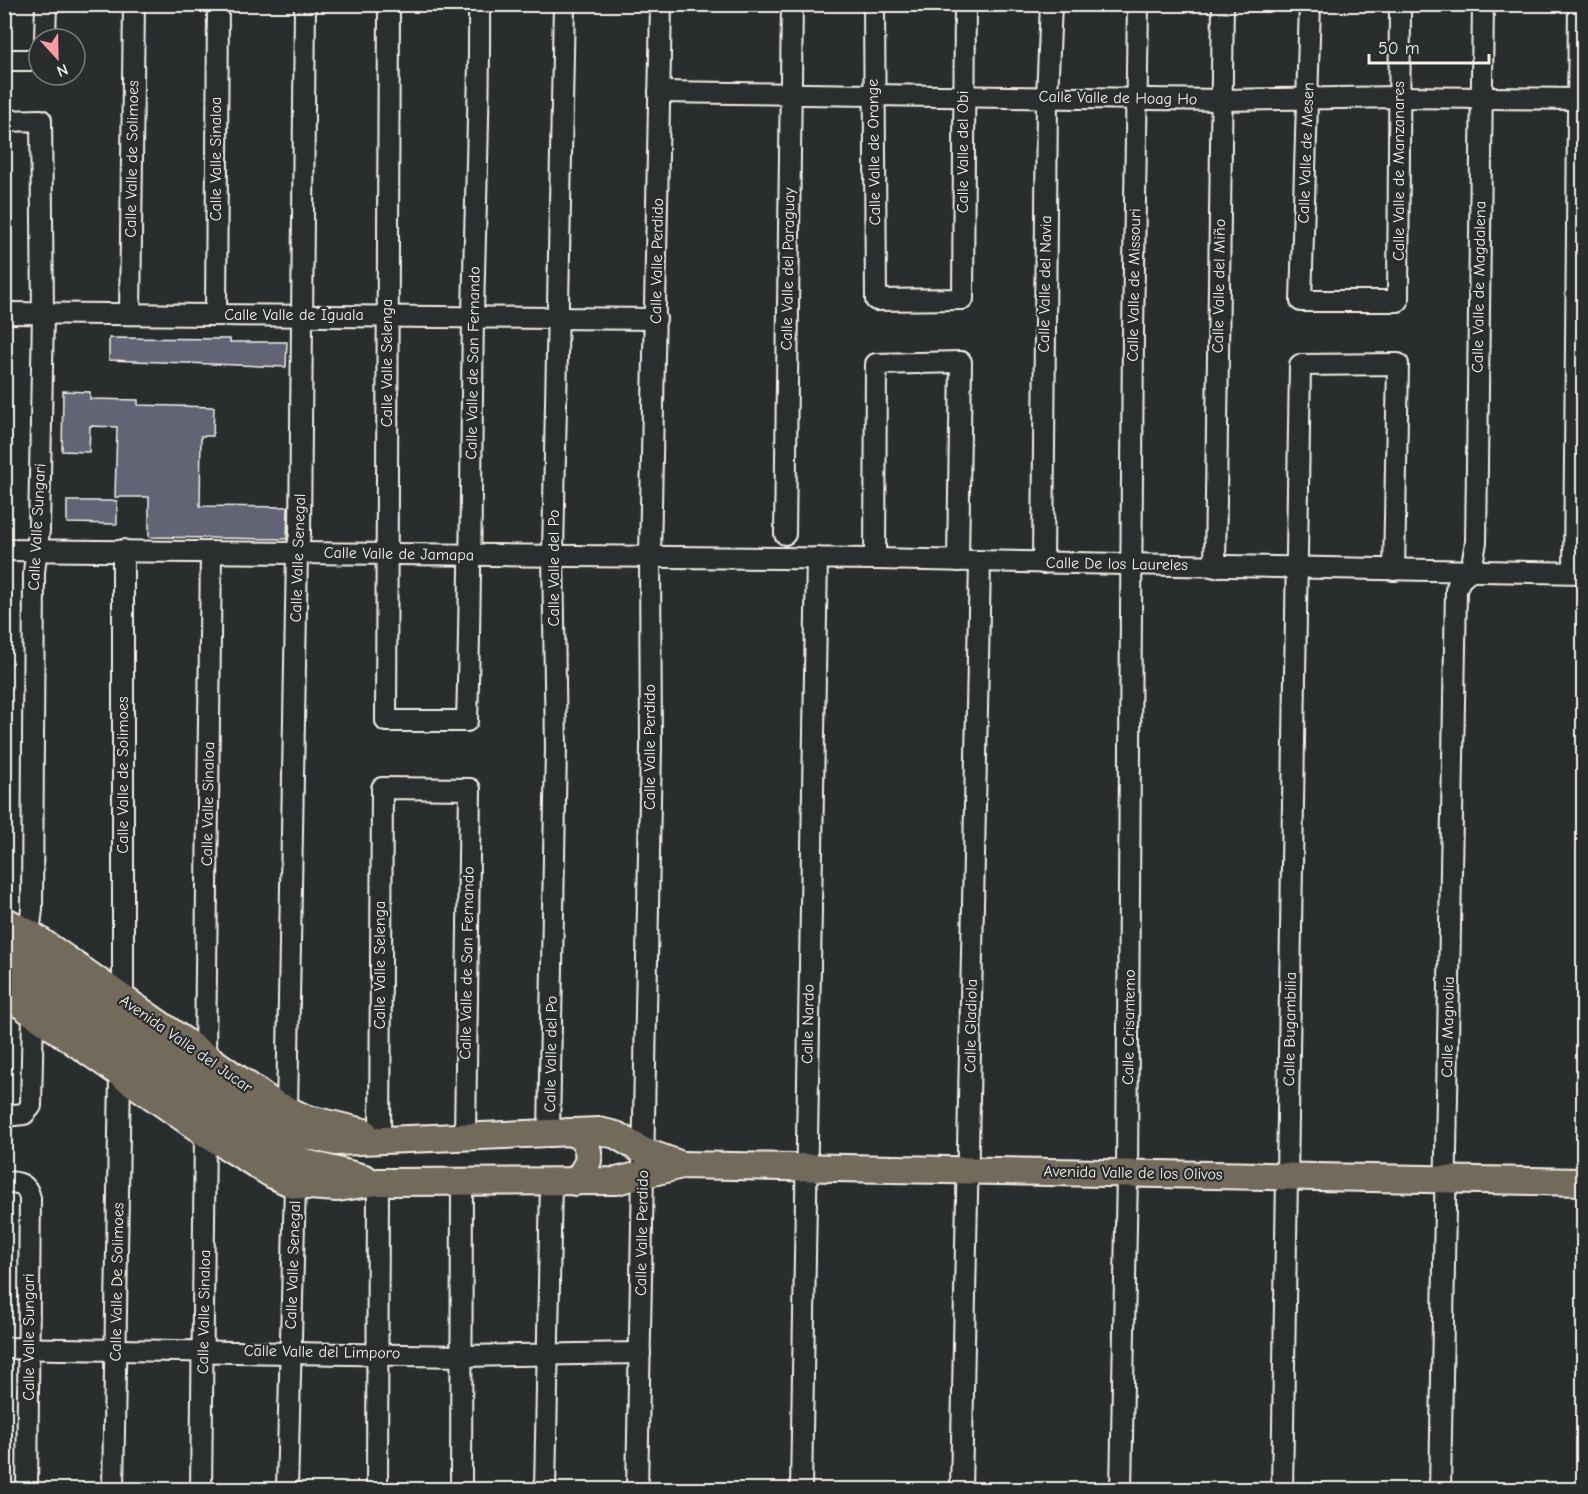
<svg xmlns="http://www.w3.org/2000/svg" width="1588" height="1494" font-family="'Comic Neue',sans-serif">
	<style>
		.building { fill: #626375; stroke: #f4f1e8; stroke-width: 1.5 }
		.lines { fill: none; stroke-linecap: round; stroke-linejoin: round }
		.minor-casing { stroke: #f4f1e8; stroke-width: 24 }
		.major-casing { stroke: #f4f1e8; stroke-width: 30 }
		.minor { stroke: #2a2d2e; stroke-width: 20 }
		.major { stroke: #726b5a; stroke-width: 26 }
		.labels { text-anchor: middle; dominant-baseline: central; stroke-width: 4.5; stroke-linejoin: round; paint-order: stroke }
		.street-label { font-size: 16px; fill: #f4f1e8; stroke: #2a2d2e }
	</style>
	<rect width="100%" height="100%" fill="#2a2d2e"/>
	<filter id="ink" filterUnits="userSpaceOnUse"><feTurbulence type="fractalNoise" baseFrequency=".0167" numOctaves="2"/><feDisplacementMap in="SourceGraphic" scale="12" xChannelSelector="R" yChannelSelector="G"/><feConvolveMatrix kernelMatrix="1 2 1 2 8 2 1 2 1" color-interpolation-filters="sRGB"/></filter>
	<g filter="url(#ink)">
		<g class="building">
			<polygon points="109,338 230,339 230,342 287,342 286,367 109,360"/>
			<polygon points="63,391 90,392 90,399 138,400 138,405 214,407 213,436 201,436 200,506 288,507 287,539 149,537 149,497 115,497 117,427 90,426 89,452 62,451"/>
			<polygon points="67,501 117,501 117,524 67,523"/>
		</g>
		<g class="lines">
			<g class="minor-casing">
				<g id="minor">
					<path d="M389 4 386 721H467C471 586 471 452 473 317 475 213 480 109 479 4"/>
					<polyline points="874,4 876,300 963,299 965,4"/>
					<polyline points="1310,4 1301,301 1398,301 1400,4"/>
					<polyline points="45,39 46,4"/>
					<polyline points="4,60 39,60"/>
					<polyline points="659,92 1222,100 1399,97 1577,99"/>
					<polyline points="4,121 41,120 43,313 39,530 34,572 32,909 29,933"/>
					<polyline points="4,313 656,319"/>
					<polyline points="130,313 134,4"/>
					<polyline points="216,314 218,4"/>
					<polyline points="785,534 792,4"/>
					<polyline points="4,550 875,559 1584,573"/>
					<polyline points="875,559 876,364 961,362 958,561"/>
					<polyline points="1043,563 1047,97 1051,4"/>
					<polyline points="1215,567 1223,4"/>
					<polyline points="1574,571 1579,4"/>
					<polyline points="123,1000 123,550"/>
					<polyline points="205,1056 211,552"/>
					<polyline points="287,1111 297,553 300,534 305,4"/>
					<polyline points="4,1116 24,1114 31,1106 33,1013"/>
					<polyline points="549,1132 556,747 553,554 564,4"/>
					<polyline points="380,1141 382,788 470,789 465,1136"/>
					<path d="M4 1182C18 1182 27 1183 30 1198L27 1490"/>
					<polyline points="4,1348 462,1356 640,1353"/>
					<polyline points="113,1490 120,1074"/>
					<polyline points="201,1490 205,1133"/>
					<polyline points="287,1490 295,1185"/>
					<polyline points="377,1490 378,1182"/>
					<polyline points="461,1490 462,1182"/>
					<polyline points="545,1490 551,1182"/>
					<polyline points="637,1490 651,747 650,557 661,4"/>
					<polyline points="801,1490 817,558"/>
					<polyline points="961,1490 980,562"/>
					<polyline points="1121,1490 1127,1173 1133,333 1138,4"/>
					<polyline points="1282,1490 1300,365 1398,364 1394,570"/>
					<polyline points="1440,1490 1456,590 1460,580 1471,570 1476,542 1483,4"/>
				</g>
			</g>
			<g class="major-casing">
				<g id="major">
					<polyline points="4,920 29,933 273,1103 305,1118 364,1132"/>
					<polyline points="4,948 33,963 278,1129 336,1142 599,1131 616,1135 643,1151 682,1165"/>
					<polyline points="4,970 260,1142 306,1163 365,1178"/>
					<polyline points="4,993 205,1133 273,1175 295,1185 337,1188 378,1182 616,1181 682,1165 1584,1182"/>
					<path d="M569 1132 583 1137C593 1158 589 1164 575 1182"/>
				</g>
			</g>
			<use href="#minor" class="minor"/>
			<use href="#major" class="major"/>
		</g>
	</g>
	<g class="labels">
		<g class="street-label">
			<text transform="translate(1118 98) rotate(1)">Calle Valle de Hoag Ho</text>
			<text transform="translate(874 152) rotate(-91)">Calle Valle de Orange</text>
			<text transform="translate(963 152) rotate(-90)">Calle Valle del Obi</text>
			<text transform="translate(1306 153) rotate(-88)">Calle Valle de Mesen</text>
			<text transform="translate(132 159) rotate(-89)">Calle Valle de Solimoes</text>
			<text transform="translate(216 159) rotate(-90)">Calle Valle Sinaloa</text>
			<text transform="translate(1399 171) rotate(-90)">Calle Valle de Manzanares</text>
			<text transform="translate(657 261) rotate(-89)">Calle Valle Perdido</text>
			<text transform="translate(788 269) rotate(-89)">Calle Valle del Paraguay</text>
			<text transform="translate(1045 284) rotate(-89)">Calle Valle del Navia</text>
			<text transform="translate(1134 285) rotate(-89)">Calle Valle de Missouri</text>
			<text transform="translate(1219 286) rotate(-89)">Calle Valle del Miño</text>
			<text transform="translate(1479 287) rotate(-89)">Calle Valle de Magdalena</text>
			<text x="294" y="315">Calle Valle de Iguala</text>
			<text transform="translate(387 363) rotate(-90)">Calle Valle Selenga</text>
			<text transform="translate(473 363) rotate(-89)">Calle Valle de San Fernando</text>
			<text transform="translate(37 527) rotate(-87)">Calle Valle Sungari</text>
			<text transform="translate(399 554) rotate(1)">Calle Valle de Jamapa</text>
			<text transform="translate(298 558) rotate(-88)">Calle Valle Senegal</text>
			<text transform="translate(1117 564) rotate(1)">Calle De los Laureles</text>
			<text transform="translate(554 568) rotate(-90)">Calle Valle del Po</text>
			<text transform="translate(650 747) rotate(-90)">Calle Valle Perdido</text>
			<text transform="translate(123 775) rotate(-90)">Calle Valle de Solimoes</text>
			<text transform="translate(208 804) rotate(-89)">Calle Valle Sinaloa</text>
			<text transform="translate(467 963) rotate(-89)">Calle Valle de San Fernando</text>
			<text transform="translate(380 965) rotate(-90)">Calle Valle Selenga</text>
			<text transform="translate(808 1024) rotate(-89)">Calle Nardo</text>
			<text transform="translate(971 1026) rotate(-89)">Calle Gladiola</text>
			<text transform="translate(1129 1027) rotate(-89)">Calle Crisantemo</text>
			<text transform="translate(1448 1027) rotate(-89)">Calle Magnolia</text>
			<text transform="translate(1290 1029) rotate(-89)">Calle Bugambilia</text>
			<text transform="translate(186 1044) rotate(35)">Avenida Valle del Jucar</text>
			<text transform="translate(551 1054) rotate(-89)">Calle Valle del Po</text>
			<text transform="translate(1133 1173) rotate(1)">Avenida Valle de los Olivos</text>
			<text transform="translate(642 1233) rotate(-89)">Calle Valle Perdido</text>
			<text transform="translate(293 1265) rotate(-88)">Calle Valle Senegal</text>
			<text transform="translate(117 1282) rotate(-89)">Calle Valle De Solimoes</text>
			<text transform="translate(204 1312) rotate(-89)">Calle Valle Sinaloa</text>
			<text transform="translate(29 1337) rotate(-90)">Calle Valle Sungari</text>
			<text transform="translate(322 1352) rotate(1)">Calle Valle del Limporo</text>
		</g>
	</g>
	<rect width="1588" height="1494" fill="none" stroke="#2a2d2e" stroke-width="24"/>
	<rect x="12" y="12" width="1564" height="1470" fill="none" stroke="#f4f1e8" stroke-width="2" filter="url(#ink)"/>
	<g transform="translate(57 57) rotate(158)"><circle r="28" fill="#2a2d2e" stroke="#7b7b78" stroke-width="1.5"/>
	<path d="M0-4.5L10 22L0 15L-10 22Z" fill="#ff9aa2"/>
	<text y="-9" font-size="16" font-weight="bold" text-anchor="middle" fill="#f4f1e8">N</text>
	</g>
	<path d="M1369 54v9h120v-9" fill="none" stroke="#f4f1e8" stroke-width="3"/>
	<text x="1378" y="54" font-size="18" fill="#f4f1e8" stroke="#2a2d2e" stroke-width="4.5" paint-order="stroke">50 m</text>
</svg>
